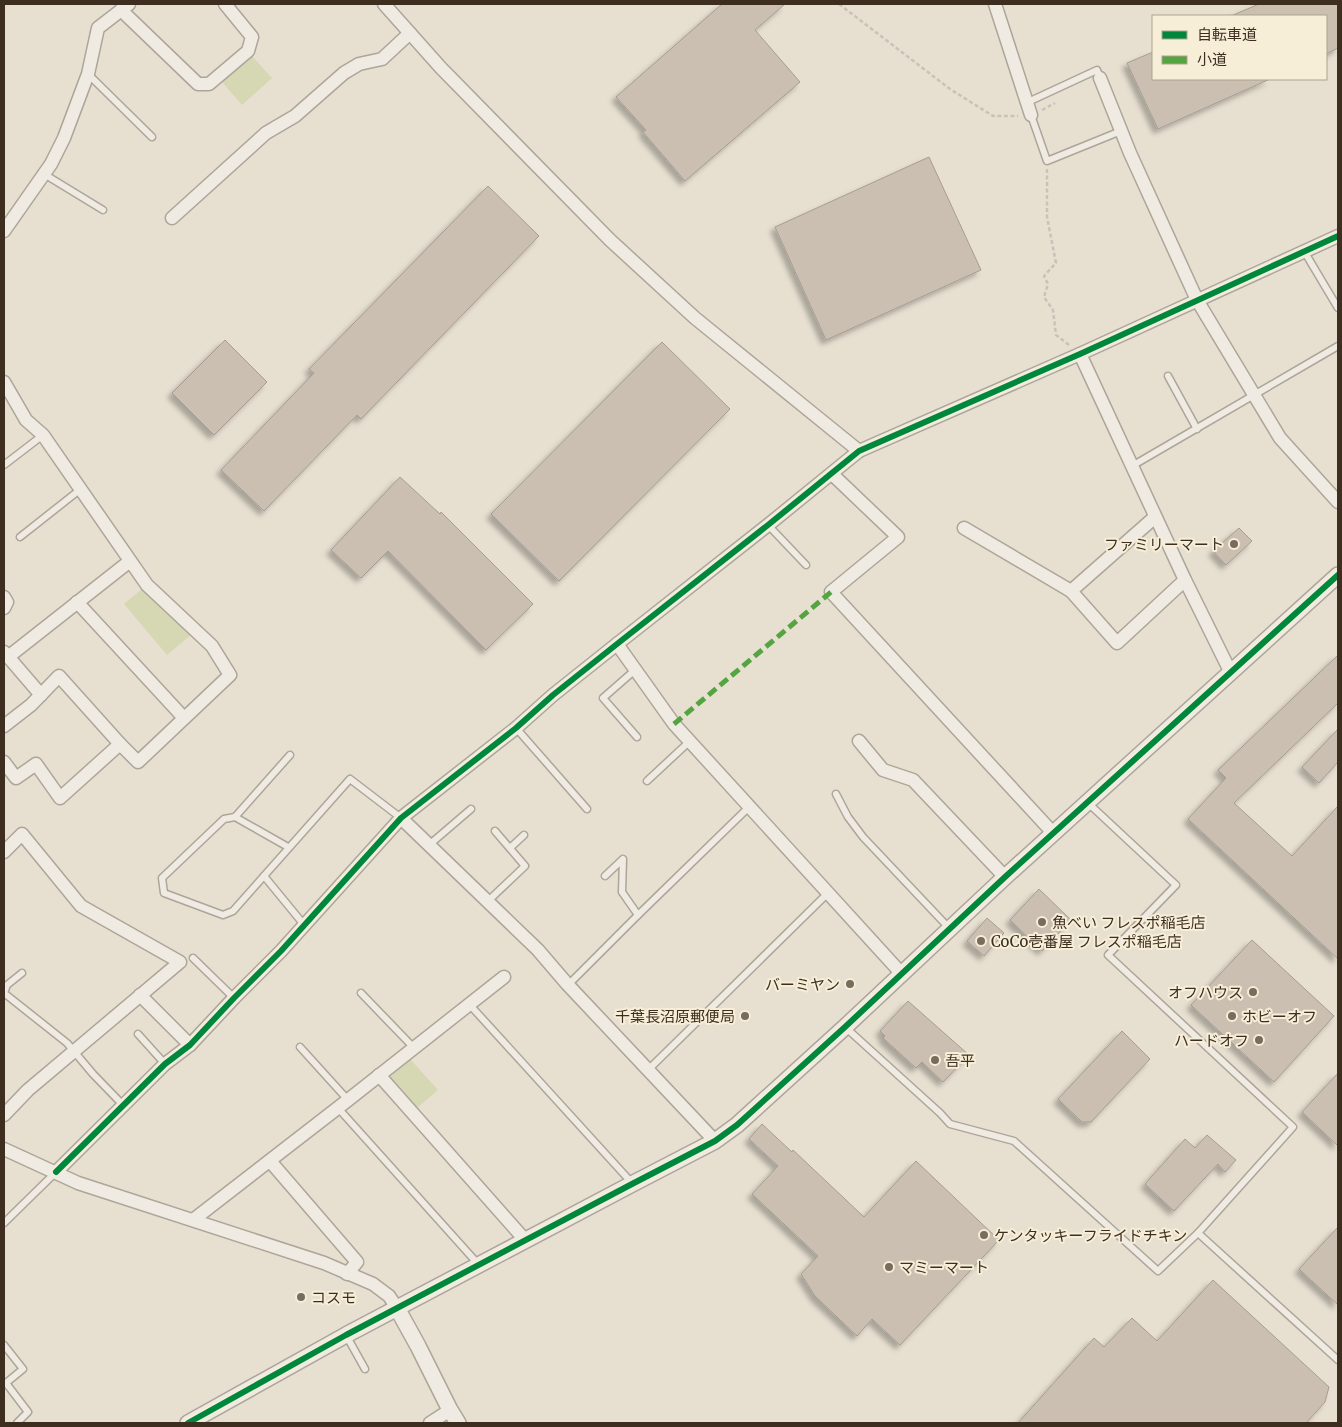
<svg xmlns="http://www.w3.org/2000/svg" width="1342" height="1427" font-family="Merriweather,'Noto Sans JP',serif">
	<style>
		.green { fill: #d6d7b3 }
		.building { fill: #cbbfb2; stroke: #a89c90; filter: url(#shadow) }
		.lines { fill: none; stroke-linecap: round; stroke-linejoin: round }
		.service-casing { stroke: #ada599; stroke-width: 9 }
		.minor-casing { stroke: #ada599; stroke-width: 15 }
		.tertiary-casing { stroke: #ada599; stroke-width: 18 }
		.path { stroke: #c8c2b9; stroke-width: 2.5; stroke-dasharray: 4 2.5; stroke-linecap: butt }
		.service { stroke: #efebe3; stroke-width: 6 }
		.minor { stroke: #efebe3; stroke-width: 12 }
		.tertiary { stroke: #efebe3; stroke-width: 15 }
		.quiet { stroke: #54a441; stroke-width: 5; stroke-dasharray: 10 5; stroke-linecap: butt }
		.cycleway-casing { stroke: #f7eed8; stroke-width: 9 }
		.cycleway { stroke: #00873e; stroke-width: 6 }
		.poi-dot { fill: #786c5e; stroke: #f7eed8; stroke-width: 2 }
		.labels { text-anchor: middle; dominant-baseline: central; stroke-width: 4; stroke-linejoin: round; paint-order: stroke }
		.poi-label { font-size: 15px; fill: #3d2e20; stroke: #f7eed8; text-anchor: start }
	</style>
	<defs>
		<filter id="shadow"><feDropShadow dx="-4.5" dy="4.5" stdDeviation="2.5" flood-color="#0004"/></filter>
	</defs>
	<rect width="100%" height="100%" fill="#e7e0d1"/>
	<g class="green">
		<polygon points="252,56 272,78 242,105 222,82"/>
		<polygon points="142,589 192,634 167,655 124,604"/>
		<polygon points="410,1059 438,1090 416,1109 389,1078"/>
	</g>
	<g class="building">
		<polygon points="722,4 785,4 755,30 800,82 685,181 643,132 646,130 616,97"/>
		<polygon points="1259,4 1338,4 1338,48 1326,54 1326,16 1231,16"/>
		<polygon points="1153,52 1153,79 1270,79 1158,129 1127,63"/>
		<polygon points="929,157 981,270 826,340 775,227"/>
		<polygon points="488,186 539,236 361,419 357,415 264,511 221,470 314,373 309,369"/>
		<polygon points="225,340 267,382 214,435 172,393"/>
		<polygon points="662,342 730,409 559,581 491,514"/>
		<polygon points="400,477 440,514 441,512 533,604 486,650 388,551 361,578 331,550"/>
		<polygon points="1239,528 1252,541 1226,565 1213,551"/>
		<polygon points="1338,655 1338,703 1234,803 1292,856 1338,806 1338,959 1188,819 1226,778 1218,770"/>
		<polygon points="1338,729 1338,762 1319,783 1302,767"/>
		<polygon points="1039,889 1071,920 1042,951 1010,920"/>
		<polygon points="987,918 1004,933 984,956 967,941"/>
		<polygon points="1252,940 1334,1016 1274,1082 1191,1005"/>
		<polygon points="908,1001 969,1055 943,1082 922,1062 916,1068 883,1038 885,1036 880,1031"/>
		<polygon points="1122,1031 1150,1059 1091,1122 1082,1122 1058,1099"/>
		<polygon points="1338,1073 1338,1146 1302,1112"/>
		<polygon points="762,1124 792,1152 793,1150 864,1217 916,1161 999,1240 900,1345 872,1319 857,1336 815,1296 801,1274 818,1256 752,1194 778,1166 749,1139"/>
		<polygon points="1207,1135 1236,1160 1225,1172 1218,1164 1174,1211 1145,1184 1185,1139 1195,1148"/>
		<polygon points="1338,1227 1338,1305 1299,1269"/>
		<polygon points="1213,1280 1329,1387 1325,1402 1306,1423 1018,1423 1094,1338 1104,1347 1132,1318 1157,1341"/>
	</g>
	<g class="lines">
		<g class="service-casing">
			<g id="service">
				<polyline points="88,74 152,137"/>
				<polyline points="1028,102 1097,70 1100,78"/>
				<polyline points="1031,115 1047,161 1121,131"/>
				<polyline points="44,174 103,210"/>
				<polyline points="1304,251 1338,308"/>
				<polyline points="1168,376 1197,429"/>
				<polyline points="4,465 43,435"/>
				<polyline points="1132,466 1338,346"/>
				<polyline points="768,525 806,565"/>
				<polyline points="20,537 82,488"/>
				<polyline points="635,670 603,698 637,737"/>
				<polyline points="516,728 587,809"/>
				<polyline points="290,755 235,817 224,819 162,878 164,893 223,915 233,911 350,779 401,818"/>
				<polyline points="647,781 690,741"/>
				<polyline points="836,794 848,817 863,837 950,929"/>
				<polyline points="235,817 288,847"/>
				<polyline points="429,845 471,809"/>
				<polyline points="510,848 524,835"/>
				<polyline points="264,876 305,926"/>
				<polyline points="605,876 623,859 622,892 638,915"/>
				<polyline points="487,902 525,866 495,831"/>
				<polyline points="193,958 234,998"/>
				<polyline points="22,973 7,985 4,993 67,1043 93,1074 123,1105"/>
				<polyline points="568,985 638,915 750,806"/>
				<polyline points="361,993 414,1048"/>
				<polyline points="469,1004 632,1183"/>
				<polyline points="845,1027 940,1113 950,1124 1014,1141 1158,1271 1198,1233 1293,1127 1108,955 1176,885 1088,803"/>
				<polyline points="138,1034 165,1064"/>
				<polyline points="300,1047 348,1100"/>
				<polyline points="648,1070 828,893"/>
				<polyline points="338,1108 479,1265"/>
				<polyline points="4,1223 56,1172"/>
				<polyline points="1198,1233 1338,1360"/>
				<polyline points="346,1335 365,1369"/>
				<polyline points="4,1345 23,1369 6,1383 28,1412 17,1423"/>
			</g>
		</g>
		<g class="minor-casing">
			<g id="minor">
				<polyline points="384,4 441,68 610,240 695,318 859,451"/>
				<polyline points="995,4 1031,115"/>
				<polyline points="121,10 198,84 209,84 248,51 252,37 225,4"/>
				<polyline points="1100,78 1130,153 1197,300 1280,438 1338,502"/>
				<polyline points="172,218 266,133 295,116 344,73 359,64 382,59 410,33"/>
				<polyline points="4,231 51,164 64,138 88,74 98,28 129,4"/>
				<polyline points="1080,354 1185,580 1231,673"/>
				<polyline points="4,382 26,420 43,435 147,585 212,646 230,675 138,762 120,744 59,676 31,705 4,726"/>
				<polyline points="832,474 898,537 831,592 1054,834"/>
				<polyline points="964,528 1071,591 1117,643 1185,580"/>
				<polyline points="1071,591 1155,517"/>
				<polyline points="4,597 7,602 4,608"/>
				<polyline points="77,602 184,718"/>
				<polyline points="617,644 674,724 901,973"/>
				<polyline points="4,652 41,695"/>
				<polyline points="8,657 130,561"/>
				<polyline points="859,741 883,770 913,780 1005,877"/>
				<polyline points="4,762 16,778 36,764 60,798 120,744"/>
				<polyline points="401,818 538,950 568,985 715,1141"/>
				<polyline points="4,852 22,834 81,906 180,962 28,1090 4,1115"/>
				<polyline points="140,995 190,1045"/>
				<polyline points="379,1075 525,1240"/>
				<polyline points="4,1149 78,1183 324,1263 373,1284 389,1296 397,1308"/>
				<polyline points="270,1161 357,1262 347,1274"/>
				<polyline points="56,1172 165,1064 190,1045 234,998 281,951 401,818 516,728 553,695 617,644 768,525 859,451 1080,354 1338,236"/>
				<polyline points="193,1220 348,1100 504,977"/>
				<polyline points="430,1423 450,1410"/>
			</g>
		</g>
		<g class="tertiary-casing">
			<g id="tertiary">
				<polyline points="397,1308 418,1346 450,1410 458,1423"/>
				<polyline points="188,1423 346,1335 632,1184 715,1141 737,1125 845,1027 1005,877 1338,575"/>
			</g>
		</g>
		<g class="path">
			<polyline points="839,4 950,89 993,116 1018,116"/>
			<polyline points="1042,110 1055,103"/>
			<polyline points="1047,169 1047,217 1056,263 1044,276 1048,284 1044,297 1053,310 1056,335 1069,345"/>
		</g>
		<use href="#service" class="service"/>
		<use href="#minor" class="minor"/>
		<use href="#tertiary" class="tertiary"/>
		<polyline class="quiet" points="674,724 831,592"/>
		<g class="cycleway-casing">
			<g id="cycleway">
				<polyline points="56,1172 165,1064 190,1045 234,998 281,951 401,818 516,728 553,695 617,644 768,525 859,451 1080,354 1338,236"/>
				<polyline points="188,1423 346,1335 632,1184 715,1141 737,1125 845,1027 1005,877 1338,575"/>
			</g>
		</g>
		<use href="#cycleway" class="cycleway"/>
	</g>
	<g class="poi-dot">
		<circle cx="1234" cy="544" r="5"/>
		<circle cx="1042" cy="922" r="5"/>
		<circle cx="981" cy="941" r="5"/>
		<circle cx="850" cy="984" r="5"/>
		<circle cx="1253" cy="992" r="5"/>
		<circle cx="745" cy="1016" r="5"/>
		<circle cx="1232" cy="1016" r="5"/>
		<circle cx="1259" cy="1040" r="5"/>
		<circle cx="935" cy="1060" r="5"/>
		<circle cx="984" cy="1235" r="5"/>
		<circle cx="889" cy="1267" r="5"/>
		<circle cx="301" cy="1297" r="5"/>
	</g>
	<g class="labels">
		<g class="poi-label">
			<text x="1224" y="544" text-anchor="end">ファミリーマート</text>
			<text x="1052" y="922">魚べい フレスポ稲毛店</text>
			<text x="991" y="941">CoCo壱番屋 フレスポ稲毛店</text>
			<text x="840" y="984" text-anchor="end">バーミヤン</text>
			<text x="1243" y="992" text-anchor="end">オフハウス</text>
			<text x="735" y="1016" text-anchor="end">千葉長沼原郵便局</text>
			<text x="1242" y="1016">ホビーオフ</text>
			<text x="1249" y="1040" text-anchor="end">ハードオフ</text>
			<text x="945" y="1060">吾平</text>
			<text x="994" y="1235">ケンタッキーフライドチキン</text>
			<text x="899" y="1267">マミーマート</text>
			<text x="311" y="1297">コスモ</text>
		</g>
	</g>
	<rect width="1342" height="1427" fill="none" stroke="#3d2e20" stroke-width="10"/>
	<rect x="1152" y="15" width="175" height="65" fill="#f7eed8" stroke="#ada18e"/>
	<rect x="1162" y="31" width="25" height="8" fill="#00873e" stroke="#ada18e"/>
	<text x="1197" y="40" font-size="15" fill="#3d2e20">自転車道</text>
	<rect x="1162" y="56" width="25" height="8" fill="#54a441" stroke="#ada18e"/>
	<text x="1197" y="65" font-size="15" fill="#3d2e20">小道</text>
</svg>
